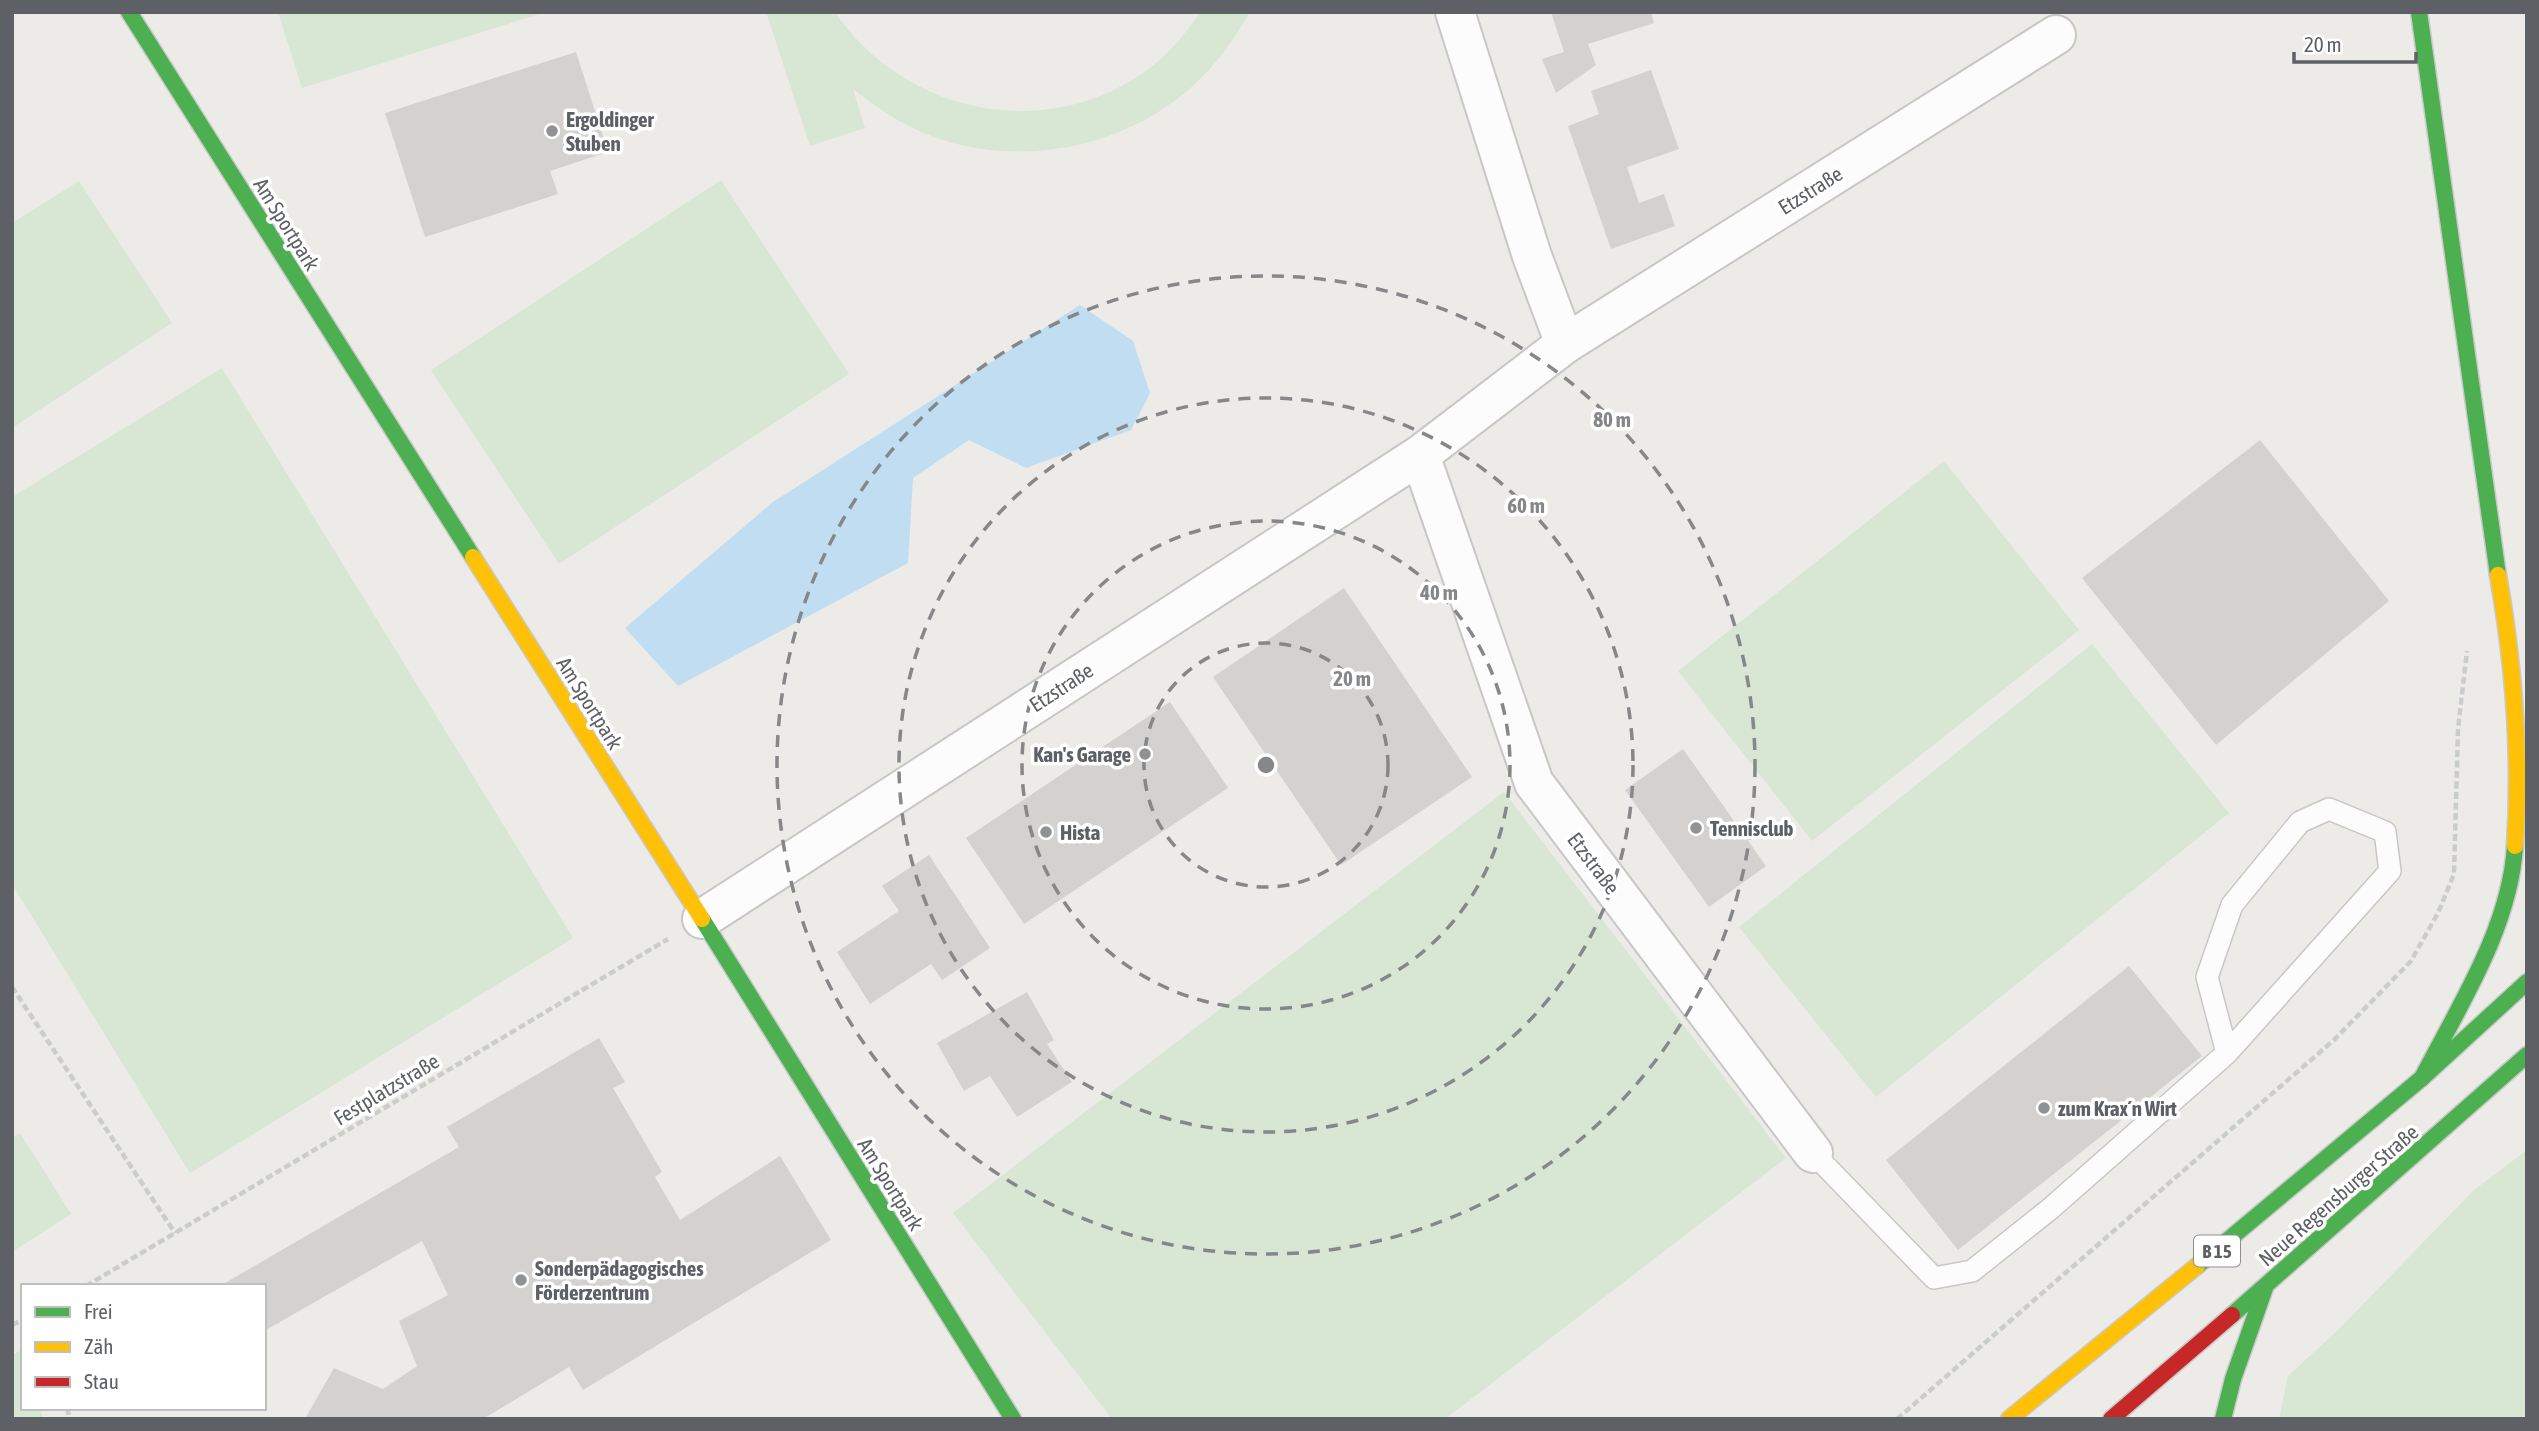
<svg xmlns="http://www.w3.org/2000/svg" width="2539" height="1431" font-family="'Asap Condensed',sans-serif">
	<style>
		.green { fill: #d7e7d4 }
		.water { fill: #c0ddf2 }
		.building { fill: #d3d2d0 }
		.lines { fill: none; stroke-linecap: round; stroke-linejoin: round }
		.lane-casing { stroke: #c7c7c7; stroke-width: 24 }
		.street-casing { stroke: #c7c7c7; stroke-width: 42 }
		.fast-casing { stroke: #c9c9c9; stroke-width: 19 }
		.slow-casing { stroke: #c9c9c9; stroke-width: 19 }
		.jam-casing { stroke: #c9c9c9; stroke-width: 19 }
		.path { stroke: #c9cdcb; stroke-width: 4.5; stroke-dasharray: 7 3.5; stroke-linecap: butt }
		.lane { stroke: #fcfcfc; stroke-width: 21 }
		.street { stroke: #fcfcfc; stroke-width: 38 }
		.fast { stroke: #4caf50; stroke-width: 16 }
		.slow { stroke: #ffc107; stroke-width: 16 }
		.jam { stroke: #c62828; stroke-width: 16 }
		.ring { fill: none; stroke: #858789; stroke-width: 3.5; stroke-dasharray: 12 9 }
		.poi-dot { fill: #8f9192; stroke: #fff; stroke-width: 2.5 }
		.labels { text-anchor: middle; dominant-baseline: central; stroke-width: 7; stroke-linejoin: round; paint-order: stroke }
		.shield { fill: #fff; stroke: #8e9092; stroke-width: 2 }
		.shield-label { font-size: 19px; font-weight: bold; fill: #5d6064 }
		.poi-label { font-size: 21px; font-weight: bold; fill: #5d6064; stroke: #fff; text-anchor: start }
		.street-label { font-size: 21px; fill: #5d6064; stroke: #fff }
		.centre { fill: #858789; stroke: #fff; stroke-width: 3.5 }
		.ring-label { font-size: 21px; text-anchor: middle; font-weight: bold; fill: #858789; stroke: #fff; stroke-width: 7; stroke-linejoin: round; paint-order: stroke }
	</style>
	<rect width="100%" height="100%" fill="#ecebe8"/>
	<g class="green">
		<polygon points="278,12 546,12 302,88"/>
		<path d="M766 12H835C906 117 1054 145 1155 64 1173 49 1187 31 1201 12H1250C1237 34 1224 54 1206 73 1141 142 1037 168 946 141 911 131 881 111 853 89L865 128 810 146Z"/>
		<polygon points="721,180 849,374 559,564 431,370"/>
		<polygon points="79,181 172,323 12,428 12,223"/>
		<polygon points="222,368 573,938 190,1173 12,884 12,497"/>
		<polygon points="1944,461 2079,630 1812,841 1678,671"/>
		<polygon points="2092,644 2229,813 1876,1097 1739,927"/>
		<polygon points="1504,792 1786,1158 1445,1419 1112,1419 953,1213"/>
		<polygon points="20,1133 71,1214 12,1252 12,1138"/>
		<polygon points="2527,1150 2527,1419 2279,1419 2288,1376 2339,1329 2474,1190"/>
		<polygon points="23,1349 23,1408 40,1408 43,1419 12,1419 12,1355"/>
	</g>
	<polygon class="water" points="1080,305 1133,341 1150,393 1131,430 1026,468 969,440 913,478 908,563 678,686 625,628 773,502"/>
	<g class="building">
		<polygon points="1551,12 1651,12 1654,23 1588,44 1596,65 1556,93 1542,59 1564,52"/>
		<polygon points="576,52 608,152 550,171 558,194 425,237 385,113"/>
		<polygon points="1651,70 1679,149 1627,167 1639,203 1664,194 1675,226 1611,249 1568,126 1599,114 1591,91"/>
		<polygon points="2260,440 2389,601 2216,745 2082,578"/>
		<polygon points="1344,588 1472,777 1341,865 1213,677"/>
		<polygon points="1170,702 1228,788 1024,924 966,838"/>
		<polygon points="1683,749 1766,866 1709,907 1625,790"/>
		<polygon points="929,855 990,948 942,980 931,964 870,1004 837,952 899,911 882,886"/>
		<polygon points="2129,966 2202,1056 1958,1250 1886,1160"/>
		<polygon points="1027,992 1054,1040 1047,1044 1072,1082 1017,1117 990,1076 964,1091 937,1043"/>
		<polygon points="599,1038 625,1082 613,1088 662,1172 655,1177 680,1220 780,1156 831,1240 583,1390 569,1367 483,1419 305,1419 334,1368 383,1389 417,1366 399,1321 448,1295 422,1241 264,1331 264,1286 220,1286 459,1147 447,1127"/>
	</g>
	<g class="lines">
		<g class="lane-casing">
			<polyline id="lane" points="1813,1153 1934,1278 1972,1271 2050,1209 2227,1053 2390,871 2385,832 2329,809 2300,822 2232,905 2207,977 2227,1053"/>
		</g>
		<g class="street-casing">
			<g id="street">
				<polyline points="1455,12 1532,256 1565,344"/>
				<polyline points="1420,455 1534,783 1813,1153"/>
				<polyline points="702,919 1420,455 1565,344 2056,35"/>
			</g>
		</g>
		<g class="fast-casing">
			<g id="fast">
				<polyline points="129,12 473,557"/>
				<polyline points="2419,12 2498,575"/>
				<polyline points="702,919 1013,1419"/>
				<path d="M2422 1078C2459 1006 2510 928 2515 846"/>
				<polyline points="2197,1266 2422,1078 2527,982"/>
				<polyline points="2232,1315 2527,1055"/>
				<polyline points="2223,1419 2233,1379 2265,1288"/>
			</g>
		</g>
		<g class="slow-casing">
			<g id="slow">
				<polyline points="473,557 702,919"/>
				<path d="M2498 575C2514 665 2521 754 2515 846"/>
				<polyline points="2009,1419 2197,1266"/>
			</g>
		</g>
		<g class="jam-casing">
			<polyline id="jam" points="2111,1419 2232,1315"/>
		</g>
		<g class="path">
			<polyline points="12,987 175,1233"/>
			<polyline points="86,1286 668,939"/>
			<polyline points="12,1325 23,1320"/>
			<polyline points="67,1408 70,1419"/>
			<polyline points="1897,1419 2334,1040 2411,961 2438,913 2454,874 2458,729 2467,651"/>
		</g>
		<use href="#lane" class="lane"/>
		<use href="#street" class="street"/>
		<use href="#fast" class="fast"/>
		<use href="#slow" class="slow"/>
		<use href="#jam" class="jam"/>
	</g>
	<g class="ring">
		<circle cx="1266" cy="765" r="122"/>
		<circle cx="1266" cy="765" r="244"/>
		<circle cx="1266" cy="765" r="367"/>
		<circle cx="1266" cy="765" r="489"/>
	</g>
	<g class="poi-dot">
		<circle cx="552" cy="131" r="7"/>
		<circle cx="1145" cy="754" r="7"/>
		<circle cx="1696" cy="828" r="7"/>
		<circle cx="1046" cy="832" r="7"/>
		<circle cx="2044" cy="1108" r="7"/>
		<circle cx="521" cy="1280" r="7"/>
	</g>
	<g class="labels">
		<rect class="shield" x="2194" y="1235.5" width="46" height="31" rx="5"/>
		<g class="shield-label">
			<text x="2217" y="1251">B 15</text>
		</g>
		<g class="poi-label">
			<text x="566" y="119">Ergoldinger<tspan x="566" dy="24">Stuben</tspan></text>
			<text x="1131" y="754" text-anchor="end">Kan's Garage</text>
			<text x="1710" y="828">Tennisclub</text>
			<text x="1060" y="832">Hista</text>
			<text x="2058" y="1108">zum Krax´n Wirt</text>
			<text x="535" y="1268">Sonderpädagogisches<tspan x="535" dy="24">Förderzentrum</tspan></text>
		</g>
		<g class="street-label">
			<text transform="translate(1810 190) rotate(-32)">Etzstraße</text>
			<text transform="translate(287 224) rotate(58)">Am Sportpark</text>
			<text transform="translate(1061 687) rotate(-33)">Etzstraße</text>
			<text transform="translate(590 703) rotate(58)">Am Sportpark</text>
			<text transform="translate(1594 863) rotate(53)">Etzstraße</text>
			<text transform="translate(386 1089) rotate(-31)">Festplatzstraße</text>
			<text transform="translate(891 1184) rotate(58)">Am Sportpark</text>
			<text transform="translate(2338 1195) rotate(-41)">Neue Regensburger Straße</text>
		</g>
	</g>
	<circle cx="1266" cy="765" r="10" class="centre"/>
	<g class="ring-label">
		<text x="1612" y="427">80 m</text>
		<text x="1526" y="513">60 m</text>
		<text x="1439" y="600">40 m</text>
		<text x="1352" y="686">20 m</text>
	</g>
	<rect width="2539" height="1431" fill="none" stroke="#5d6064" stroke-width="28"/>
	<rect x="21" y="1284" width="245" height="126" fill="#ffffff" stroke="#bebfc1" stroke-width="2"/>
	<rect x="35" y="1307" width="35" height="10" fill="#4caf50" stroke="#bebfc1" stroke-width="2"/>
	<text x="84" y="1319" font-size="21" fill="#5d6064">Frei</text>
	<rect x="35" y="1342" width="35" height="10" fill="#ffc107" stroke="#bebfc1" stroke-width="2"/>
	<text x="84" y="1354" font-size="21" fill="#5d6064">Zäh</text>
	<rect x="35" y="1377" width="35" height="10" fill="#c62828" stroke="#bebfc1" stroke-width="2"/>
	<text x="84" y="1389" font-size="21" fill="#5d6064">Stau</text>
	<path d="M2294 52v10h122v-10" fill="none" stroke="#5d6064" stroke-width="3.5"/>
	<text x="2304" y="52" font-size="21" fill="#5d6064" stroke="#ffffff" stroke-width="5" paint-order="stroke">20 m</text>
</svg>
